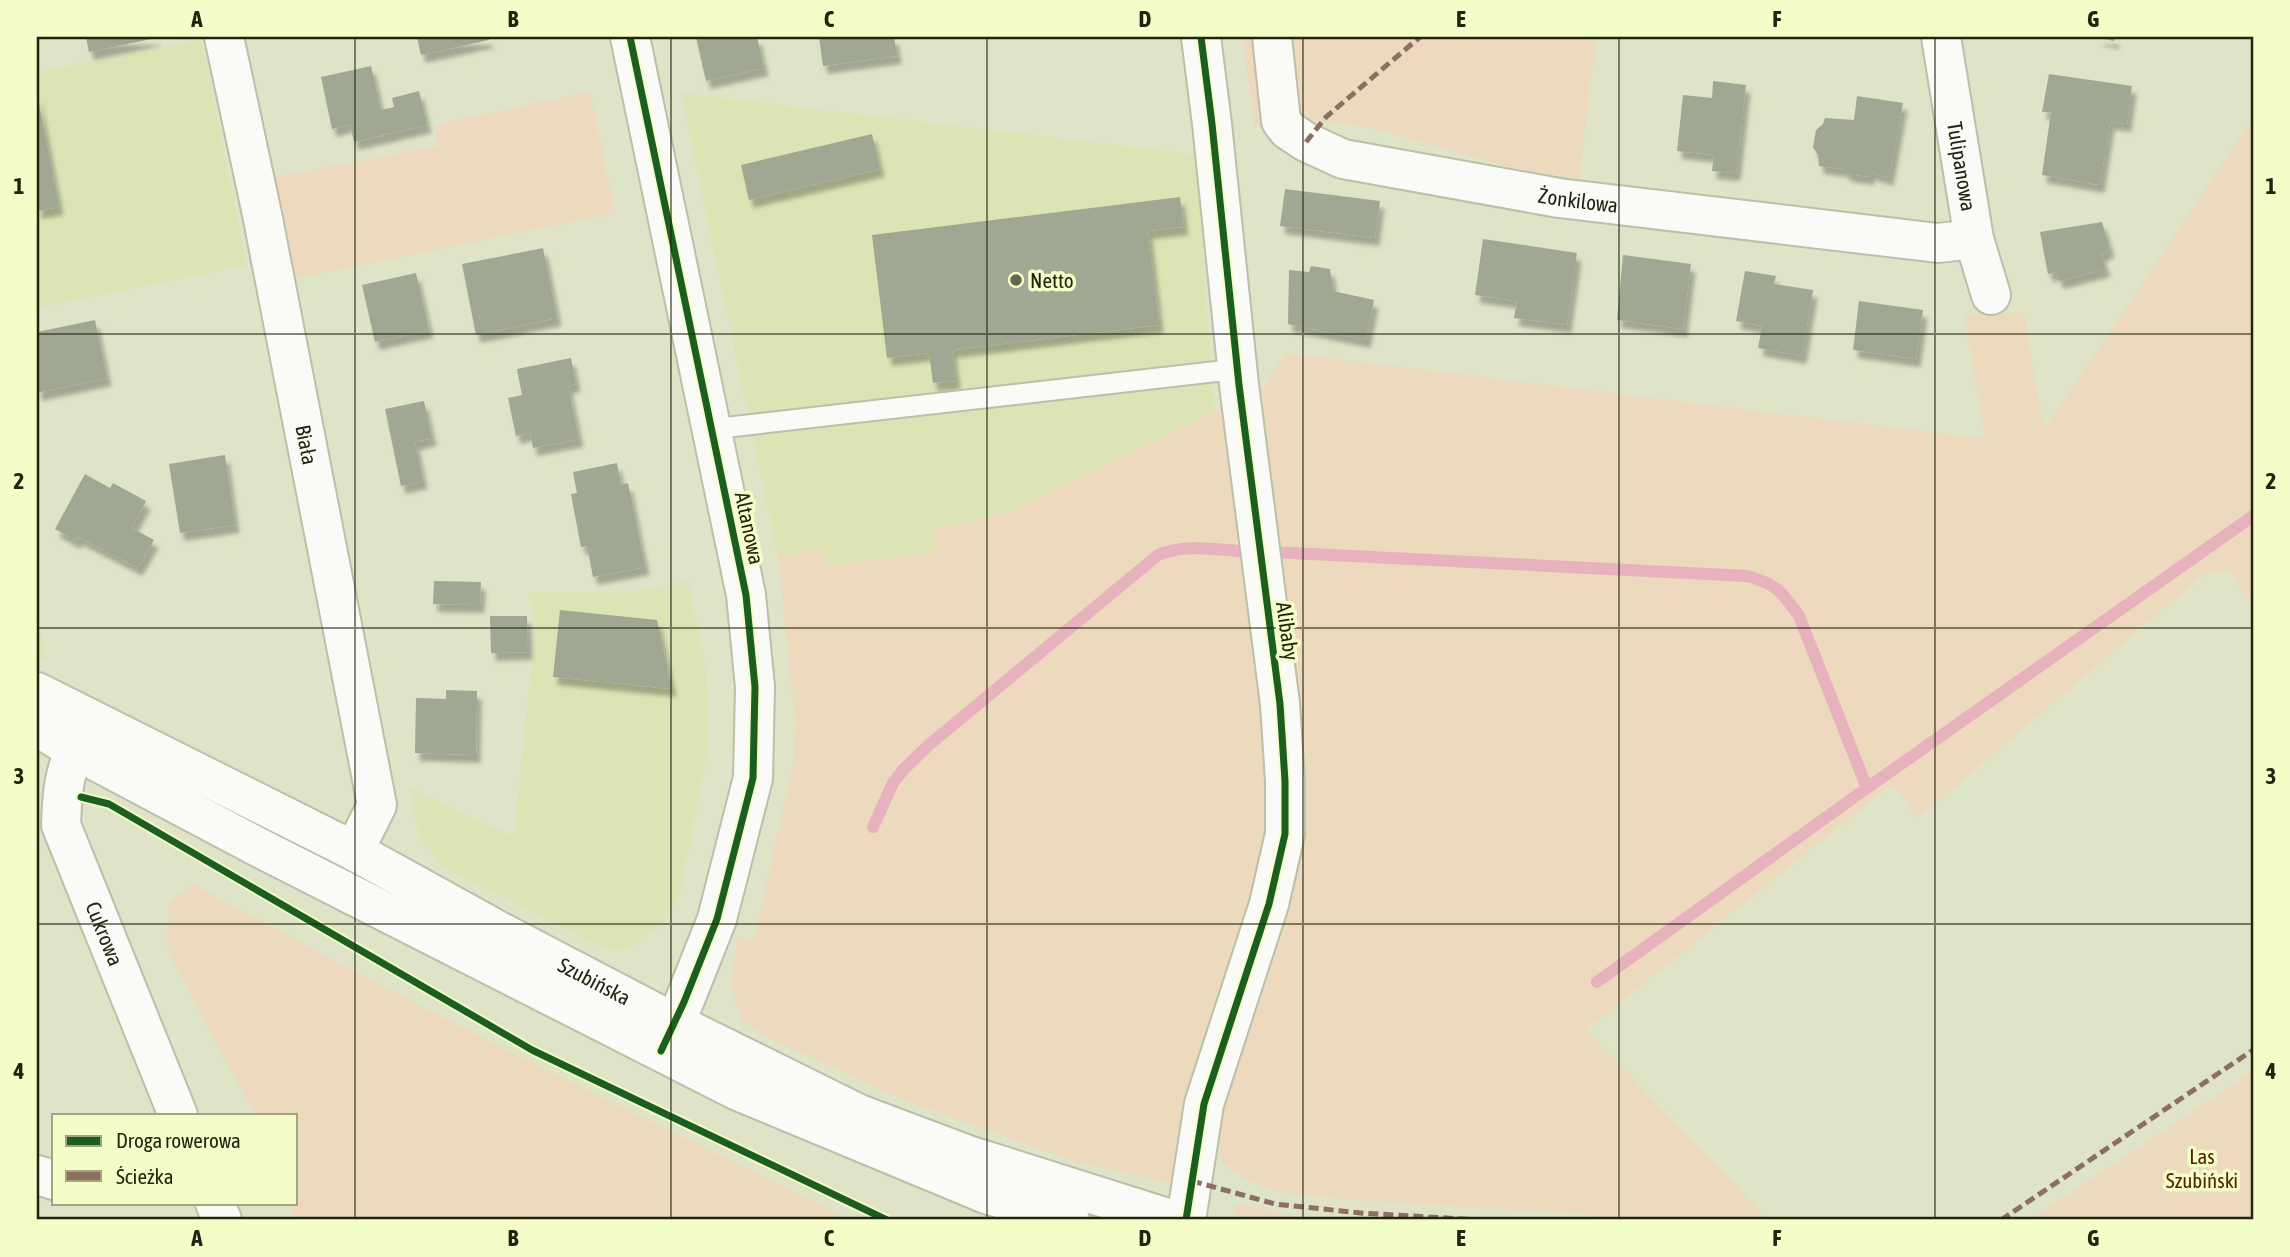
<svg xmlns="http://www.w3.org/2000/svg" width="2290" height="1257" font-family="'Asap Condensed',sans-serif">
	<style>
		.built { fill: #dce3b5 }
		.green { fill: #edd9bd }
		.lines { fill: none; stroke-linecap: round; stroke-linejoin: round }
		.stream { stroke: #e7b1bd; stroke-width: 12 }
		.building { fill: #a0a793; filter: url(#shadow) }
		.service-casing { stroke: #bcbfa9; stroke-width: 23 }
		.minor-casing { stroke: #bcbfa9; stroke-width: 42 }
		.secondary-casing { stroke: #bcbfa9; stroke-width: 42 }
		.service { stroke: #fafbf7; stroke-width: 19 }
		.minor { stroke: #fafbf7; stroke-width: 38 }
		.secondary { stroke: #fafbf7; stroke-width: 38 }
		.quiet { stroke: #8d6e63; stroke-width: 5; stroke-dasharray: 10 5; stroke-linecap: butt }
		.cycleway-casing { stroke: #f4fdc7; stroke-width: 11 }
		.cycleway { stroke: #1b5e20; stroke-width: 7 }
		.grid { fill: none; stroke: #21240f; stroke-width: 2; stroke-opacity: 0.55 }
		.poi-dot { fill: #64674f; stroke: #f4fdc7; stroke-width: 2.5 }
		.labels { text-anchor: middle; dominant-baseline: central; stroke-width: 7; stroke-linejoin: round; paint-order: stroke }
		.street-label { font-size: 21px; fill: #21240f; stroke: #f4fdc7 }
		.poi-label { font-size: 21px; fill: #21240f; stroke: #f4fdc7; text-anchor: start }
		.park-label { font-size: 21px; fill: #4f2500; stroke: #f4fdc7 }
		.neatline { fill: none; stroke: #21240f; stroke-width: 2.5 }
		.grid-label { font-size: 23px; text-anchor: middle; font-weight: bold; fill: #21240f }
	</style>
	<defs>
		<filter id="shadow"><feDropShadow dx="4.5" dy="8" stdDeviation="2" flood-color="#0004"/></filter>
	</defs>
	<rect width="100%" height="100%" fill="#dfe3c7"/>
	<g class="built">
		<polygon points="201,40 247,265 37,308 37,72"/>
		<polygon points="681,93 1198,155 1207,321 1215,411 1012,511 935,529 937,551 826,567 823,549 778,556"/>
		<polygon points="688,581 705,663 709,743 681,888 665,922 627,950 605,950 443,867 419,836 410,788 514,837 536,621 528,592 626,593"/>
		<polygon points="37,609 47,663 37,657"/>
	</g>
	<g class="green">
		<polygon points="1242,37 1596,37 1579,179 1506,166 1372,128 1289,117 1255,128"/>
		<polygon points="590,92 615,213 293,279 272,178 438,146 435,125"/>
		<polygon points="2253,118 2253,605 2230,571 2204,574 1918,818 1892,784 1586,1030 1769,1220 1614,1220 1580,1214 1344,1199 1279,1192 1247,1180 1222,1161 1210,1127 1290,865 1256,398 1286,353 1985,439 1964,315 2024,312 2044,430"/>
		<polygon points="1230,409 1268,701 1271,838 1178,1185 1073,1161 907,1101 771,1039 743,1022 730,985 738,937 754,941 794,760 795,717 778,556 823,549 826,567 936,551 934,529 1012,511 1215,411"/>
		<polygon points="194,885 429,1011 849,1220 295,1220 288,1203 296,1203 296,1115 255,1115 167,950 169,901"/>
		<polygon points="2253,1072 2253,1220 2030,1220"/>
		<polygon points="1241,1204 1289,1215 1340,1220 1257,1220 1234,1215 1234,1206"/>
	</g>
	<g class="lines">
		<g class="stream">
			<path d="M1271 552 1747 576C1777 584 1781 591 1799 616L1867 788 2253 516"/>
			<path d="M873 827 893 783 904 769 930 744 1158 555C1184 544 1213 549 1240 551"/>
			<polyline points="1597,982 1867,788"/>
		</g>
	</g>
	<g class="building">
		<polygon points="86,37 156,37 156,38 89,52"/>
		<polygon points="417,37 488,37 489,40 421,55"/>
		<polygon points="696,37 757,37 764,68 706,81"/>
		<polygon points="819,37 894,37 897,56 823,66"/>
		<polygon points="2094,37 2115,37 2114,41"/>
		<polygon points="371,66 381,110 394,107 392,98 419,91 427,125 354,142 350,124 332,129 321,77"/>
		<polygon points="2049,74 2132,86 2127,124 2110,122 2100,185 2042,175 2051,112 2042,112"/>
		<polygon points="1713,81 1746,85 1736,173 1712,171 1714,155 1677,151 1683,95 1712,98"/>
		<polygon points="37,93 59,207 37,211"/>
		<polygon points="1857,96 1903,103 1889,178 1870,172 1870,177 1848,174 1843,169 1819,166 1818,155 1813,147 1816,130 1823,124 1825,118 1854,120"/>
		<polygon points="872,134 880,169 749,200 741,165"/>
		<polygon points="1285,189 1380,201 1375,238 1280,226"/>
		<polygon points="1180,197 1184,227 1148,231 1159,325 952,350 956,381 933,383 929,353 887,358 872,235"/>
		<polygon points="2102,222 2110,249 2101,255 2106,269 2059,281 2056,272 2048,274 2040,232"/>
		<polygon points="1483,239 1577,253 1567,325 1514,318 1517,301 1475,295"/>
		<polygon points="543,248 557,318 476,335 462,264"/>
		<polygon points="1623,255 1691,264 1683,329 1617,320"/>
		<polygon points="1311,266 1330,269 1333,291 1374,300 1366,340 1288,324 1289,270 1309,272"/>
		<polygon points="1745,271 1776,276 1774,284 1813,290 1802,356 1758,348 1762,326 1736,321"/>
		<polygon points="416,273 429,330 375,342 362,285"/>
		<polygon points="1859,301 1923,310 1916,359 1853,350"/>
		<polygon points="95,320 107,378 37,393 37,332"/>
		<polygon points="571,358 576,384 568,386 579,439 533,448 530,433 516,436 508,398 522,395 517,369"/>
		<polygon points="424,401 432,438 415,442 423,481 401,486 385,409"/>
		<polygon points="225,455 235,525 180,533 169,464"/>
		<polygon points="617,463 621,485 628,483 645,567 593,577 587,546 581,547 571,494 577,493 573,472"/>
		<polygon points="85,474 110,488 113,483 146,501 132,528 154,540 138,568 78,537 76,541 55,529"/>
		<polygon points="434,581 481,582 480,605 433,604"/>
		<polygon points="560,610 657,620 672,689 553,677"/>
		<polygon points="490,616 527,616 528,652 491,653"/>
		<polygon points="446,690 477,691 476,755 415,753 416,698 446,699"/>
	</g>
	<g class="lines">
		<g class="service-casing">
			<polyline id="service" points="712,429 1238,369"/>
		</g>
		<g class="minor-casing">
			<g id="minor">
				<path id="s1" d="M224 37 262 214 377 805 354 851"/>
				<polyline points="630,37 746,595 755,687 753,778 717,919 684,1002 661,1051"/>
				<path id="s2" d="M1272 37 1281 121 1288 130 1306 142 1343 159 1559 198 1938 243 1974 239"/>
				<path id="s3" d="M1941 37 1974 239 1991 295"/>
				<path id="s4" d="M75 750C63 775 62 798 61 825L178 1115"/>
				<polyline points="37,1175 54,1180"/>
				<polyline points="215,1203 222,1220"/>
				<polyline points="1186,1220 1204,1104 1269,904 1285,834 1285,781 1280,704 1239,385 1212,124 1201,37"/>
			</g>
		</g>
		<g class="secondary-casing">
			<g id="secondary">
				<path id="s5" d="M37 692 354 851 497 930 675 1023 859 1114 968 1155 1174 1220"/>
				<polyline points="37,727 75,750 258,847 738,1091 986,1194 1070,1220"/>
			</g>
		</g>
		<use href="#service" class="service"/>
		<use href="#minor" class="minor"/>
		<use href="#secondary" class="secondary"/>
		<g class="quiet">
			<polyline points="1306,142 1326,117 1420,37"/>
			<polyline points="1192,1181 1275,1204 1361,1213 1481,1220"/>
			<polyline points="2001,1220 2253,1050"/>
		</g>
		<g class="cycleway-casing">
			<g id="cycleway">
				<polyline points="630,37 746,595 755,687 753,778 717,919 684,1002 661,1051"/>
				<polyline points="81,797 109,804 532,1050 887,1220"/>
				<polyline points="1186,1220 1204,1104 1269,904 1285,834 1285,781 1280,704 1239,385 1212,124 1201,37"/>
			</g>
		</g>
		<use href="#cycleway" class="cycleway"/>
	</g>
	<path class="grid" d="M355 37V1220M671 37V1220M987 37V1220M1303 37V1220M1619 37V1220M1935 37V1220M37 334H2253M37 628H2253M37 924H2253"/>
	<circle class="poi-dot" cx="1016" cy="280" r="7"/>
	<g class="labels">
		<g class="street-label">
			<text stroke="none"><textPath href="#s3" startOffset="131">Tulipanowa</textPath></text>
			<text stroke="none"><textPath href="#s2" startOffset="397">Żonkilowa</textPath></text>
			<text stroke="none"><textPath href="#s1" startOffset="416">Biała</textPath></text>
			<text transform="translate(750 528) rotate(78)">Altanowa</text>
			<text transform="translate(1288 631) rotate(82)">Alibaby</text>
			<text stroke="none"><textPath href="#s4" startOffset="194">Cukrowa</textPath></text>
			<text stroke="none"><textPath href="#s5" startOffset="628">Szubińska</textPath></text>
		</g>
		<g class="poi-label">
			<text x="1030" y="280">Netto</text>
		</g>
		<g class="park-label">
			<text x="2202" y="1156">Las<tspan x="2202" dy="24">Szubiński</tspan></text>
		</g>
	</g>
	<rect width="2290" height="1257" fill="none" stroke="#f4fdc7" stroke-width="77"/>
	<rect x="52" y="1114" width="245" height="91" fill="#f4fdc7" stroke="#a0a67d" stroke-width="2"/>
	<rect x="66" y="1136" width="35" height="10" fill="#1b5e20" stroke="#a0a67d" stroke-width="2"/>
	<text x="116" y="1148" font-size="21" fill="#21240f">Droga rowerowa</text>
	<rect x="66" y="1171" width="35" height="10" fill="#8d6e63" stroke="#a0a67d" stroke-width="2"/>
	<text x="116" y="1184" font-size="21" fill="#21240f">Ścieżka</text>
	<rect x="38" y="38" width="2214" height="1180" class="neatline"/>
	<g class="grid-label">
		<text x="197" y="27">A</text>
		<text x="513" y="27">B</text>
		<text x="829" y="27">C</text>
		<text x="1145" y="27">D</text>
		<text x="1461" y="27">E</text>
		<text x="1777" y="27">F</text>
		<text x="2093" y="27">G</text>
		<text x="19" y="194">1</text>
		<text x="2271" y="194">1</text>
		<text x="19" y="489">2</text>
		<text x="2271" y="489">2</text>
		<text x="19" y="784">3</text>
		<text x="2271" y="784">3</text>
		<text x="19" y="1079">4</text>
		<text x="2271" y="1079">4</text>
		<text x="197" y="1246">A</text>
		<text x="513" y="1246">B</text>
		<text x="829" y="1246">C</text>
		<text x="1145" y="1246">D</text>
		<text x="1461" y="1246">E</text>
		<text x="1777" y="1246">F</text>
		<text x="2093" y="1246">G</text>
	</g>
</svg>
